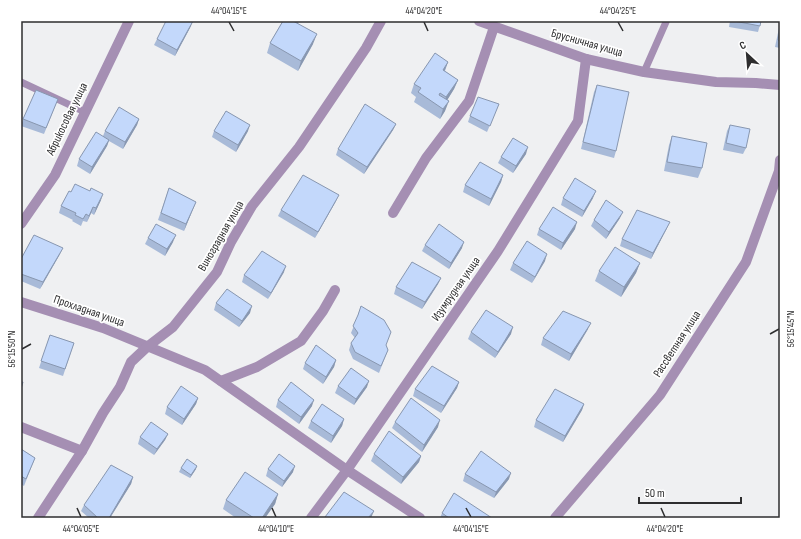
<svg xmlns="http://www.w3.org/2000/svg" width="801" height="539" font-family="'Sofia Sans Condensed',sans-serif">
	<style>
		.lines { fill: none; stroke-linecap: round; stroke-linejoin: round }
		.lane { stroke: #a58fb3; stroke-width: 7 }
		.street { stroke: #a58fb3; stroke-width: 10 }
		.wall { fill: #a8bad8 }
		.shaded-wall { fill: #8897b0 }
		.building { fill: #c3d8fb; stroke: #8897b0 }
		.ticks { fill: none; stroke: #2e2e2f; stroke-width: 1.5 }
		.labels { text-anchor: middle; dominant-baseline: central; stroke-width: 3.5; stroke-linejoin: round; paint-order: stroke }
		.street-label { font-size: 12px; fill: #2e2e2f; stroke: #fff }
		.neatline { fill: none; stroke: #2e2e2f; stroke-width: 1.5 }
		.ticks-label { font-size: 10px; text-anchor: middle; fill: #2e2e2f }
	</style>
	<rect width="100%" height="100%" fill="#eff0f2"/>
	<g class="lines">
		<g class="lane">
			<polyline points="644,72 666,22"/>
			<polyline points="21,82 85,112"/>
		</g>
		<g class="street">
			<polyline points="479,21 586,59 644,72 716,82 756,83 780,85"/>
			<polyline points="393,213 426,158 469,101 494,27"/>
			<polyline points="21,224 55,175 129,21"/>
			<polyline points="21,302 103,328 205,370 347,470 420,518"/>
			<polyline points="221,381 257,367 301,341 323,311 335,290"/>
			<polyline points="21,427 82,451"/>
			<polyline points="38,518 82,451 103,413 120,387 131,362 147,347 173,327 217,272 231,242 252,206 299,147 366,48 381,21"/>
			<polyline points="311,518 347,470 498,251 578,121 586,59"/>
			<polyline points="555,518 660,395 746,262 779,171 780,160"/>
		</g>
	</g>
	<g class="wall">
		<polygon points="281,21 299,21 298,23 313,44 298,71 267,53 270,43 282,22"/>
		<polygon points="730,21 761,21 758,32 729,27"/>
		<polygon points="780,23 780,48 775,47"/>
		<polygon points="191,26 175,56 154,45 157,39"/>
		<polygon points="448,62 445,71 458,80 454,89 447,100 445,111 440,119 414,102 416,97 411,93 414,84"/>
		<polygon points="597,85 616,151 614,158 581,149 594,92"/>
		<polygon points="58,99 44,134 21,126 23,119"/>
		<polygon points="499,104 487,132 468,122 470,116"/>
		<polygon points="139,119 137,125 123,149 109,141 107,146 90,174 77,166 79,159 103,136 105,131"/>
		<polygon points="396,124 393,130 364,174 336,155 338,149"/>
		<polygon points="730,125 746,148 743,154 723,150 727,131"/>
		<polygon points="214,131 248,131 236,152 212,137"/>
		<polygon points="672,136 702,168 698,178 664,171 669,145"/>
		<polygon points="526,154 513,173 498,163 501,157"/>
		<polygon points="503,175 501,182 489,206 463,192 465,185"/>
		<polygon points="169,188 196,202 184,231 158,220"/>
		<polygon points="71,192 101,200 94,215 91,213 87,222 83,221 81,226 72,221 73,220 59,213 61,206"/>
		<polygon points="563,198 593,198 582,217 561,205"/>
		<polygon points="336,201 315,238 278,216 281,210"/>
		<polygon points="620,218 606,239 591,226 594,220"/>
		<polygon points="667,228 651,259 620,246 622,239"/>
		<polygon points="539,229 575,229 561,250 537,235"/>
		<polygon points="148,238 173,242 165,256 145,244"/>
		<polygon points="425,245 462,248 449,269 422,251"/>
		<polygon points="60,254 40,289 21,281 21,259"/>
		<polygon points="545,261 532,283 510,270 513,263"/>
		<polygon points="640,263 636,273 621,297 595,281 599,271"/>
		<polygon points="284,272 268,299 242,282 244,275"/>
		<polygon points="441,278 438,284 422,309 394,294 396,287"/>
		<polygon points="216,303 250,313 239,327 214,310"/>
		<polygon points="361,306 386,345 388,350 379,373 353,359 349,350 351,343 355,338 351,333 357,318"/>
		<polygon points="588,329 569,361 541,345 543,338"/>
		<polygon points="471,332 511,334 495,358 468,339"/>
		<polygon points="50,335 74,343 63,376 39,368"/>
		<polygon points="336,360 334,367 323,384 303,369 305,363"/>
		<polygon points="459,382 457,388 441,413 413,396 415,389"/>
		<polygon points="338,386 367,387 354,405 335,393"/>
		<polygon points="198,398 196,404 182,425 165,414 167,407"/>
		<polygon points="278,400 312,406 299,424 276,407"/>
		<polygon points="584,404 582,410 563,442 534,427 536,420"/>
		<polygon points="344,419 342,426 331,443 308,428 311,421"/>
		<polygon points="395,422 438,427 422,452 392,428"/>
		<polygon points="168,434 165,440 154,455 138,444 140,437"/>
		<polygon points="21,449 35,458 24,486 21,484"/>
		<polygon points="374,454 421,456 419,462 401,484 371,461"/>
		<polygon points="181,468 196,469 190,478 179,472"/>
		<polygon points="268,469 293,472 282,487 266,476"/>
		<polygon points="465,474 509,479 494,498 463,481"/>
		<polygon points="133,477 131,484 110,518 89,518 81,511 84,505"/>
		<polygon points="278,494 275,504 265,518 236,518 223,509 226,500"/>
		<polygon points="442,513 492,518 440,518"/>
	</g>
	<g class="shaded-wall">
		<polygon points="193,21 191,26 175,56 177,50"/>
		<polygon points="317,34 313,44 298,71 301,61"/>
		<polygon points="448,62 444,72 443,70"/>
		<polygon points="458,80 454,89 443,107 446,97"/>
		<polygon points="449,101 445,111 440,119 443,109"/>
		<polygon points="139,119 137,125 123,149 125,142"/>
		<polygon points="396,124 393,130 364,174 367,167"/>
		<polygon points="250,125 248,131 236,152 238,145"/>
		<polygon points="109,140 107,146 90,174 92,167"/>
		<polygon points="528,147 526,154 513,173 516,166"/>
		<polygon points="503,175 501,182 489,206 491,199"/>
		<polygon points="596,191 593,198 582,217 584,211"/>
		<polygon points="103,194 101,200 94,215 96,208"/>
		<polygon points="339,195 336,201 315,238 318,232"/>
		<polygon points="196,202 193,209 184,231 186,224"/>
		<polygon points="93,207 91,213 87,222 89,216"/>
		<polygon points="623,212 620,218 606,239 609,232"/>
		<polygon points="577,222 575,229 561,250 563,243"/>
		<polygon points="670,222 667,228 651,259 653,253"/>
		<polygon points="176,235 173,242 165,256 167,249"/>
		<polygon points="464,242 462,248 449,269 451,263"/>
		<polygon points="63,248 60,254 40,289 43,282"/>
		<polygon points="547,254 545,261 532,283 535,277"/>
		<polygon points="640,263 636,273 621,297 624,287"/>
		<polygon points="286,266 284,272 268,299 271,293"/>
		<polygon points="441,278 438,284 422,309 425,302"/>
		<polygon points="252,306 250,313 239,327 242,321"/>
		<polygon points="591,323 588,329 569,361 571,354"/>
		<polygon points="513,327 511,334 495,358 498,352"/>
		<polygon points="336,360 334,367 323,384 326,377"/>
		<polygon points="369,381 367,387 354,405 356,399"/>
		<polygon points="459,382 457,388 441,413 444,406"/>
		<polygon points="198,398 196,404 182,425 184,419"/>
		<polygon points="314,400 312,406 299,424 301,417"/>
		<polygon points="584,404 582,410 563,442 565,436"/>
		<polygon points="344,419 342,426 331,443 333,436"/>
		<polygon points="440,420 438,427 422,452 424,445"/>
		<polygon points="168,434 165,440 154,455 157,449"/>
		<polygon points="421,456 419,462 401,484 403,477"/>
		<polygon points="197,466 196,469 190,478 191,475"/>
		<polygon points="295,466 293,472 282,487 284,481"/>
		<polygon points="511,473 509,479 494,498 496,492"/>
		<polygon points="133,477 131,484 110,518 109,518"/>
		<polygon points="278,494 275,504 265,518 262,518"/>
		<polygon points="374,511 371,518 368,518"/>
	</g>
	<g class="building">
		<polygon points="166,21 193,21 177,50 157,39"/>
		<polygon points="283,21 293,21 317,34 301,61 270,43"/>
		<polygon points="734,21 761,21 760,26"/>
		<polygon points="780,28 780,41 778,40"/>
		<polygon points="435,53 448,62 443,70 458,80 446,97 440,93 439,95 449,101 443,109 418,92 421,88 414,84"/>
		<polygon points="597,85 629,92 616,151 583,142"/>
		<polygon points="36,90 58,99 46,128 23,119"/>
		<polygon points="478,97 499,104 490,126 470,116"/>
		<polygon points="365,104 396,124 367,167 338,149"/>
		<polygon points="119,107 139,119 125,142 105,131"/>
		<polygon points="226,111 250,125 238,145 214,131"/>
		<polygon points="730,125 750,129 746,148 726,143"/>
		<polygon points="96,132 109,140 92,167 79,159"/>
		<polygon points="672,136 707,143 702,168 667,162"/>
		<polygon points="513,138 528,147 516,166 501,157"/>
		<polygon points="480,162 503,175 491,199 465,185"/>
		<polygon points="303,175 339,195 318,232 281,210"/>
		<polygon points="575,178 596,191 584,211 563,198"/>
		<polygon points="75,184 90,191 91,188 103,194 96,208 93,207 89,216 86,214 83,219 75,215 76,213 61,206 69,191 71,192"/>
		<polygon points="169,188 196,202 186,224 161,213"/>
		<polygon points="606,200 623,212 609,232 594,220"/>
		<polygon points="553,207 577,222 563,243 539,229"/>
		<polygon points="637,210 670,222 653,253 622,239"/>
		<polygon points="156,224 176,235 167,249 148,238"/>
		<polygon points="439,224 464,242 451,263 425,245"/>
		<polygon points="34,235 63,248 43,282 21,274 21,259"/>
		<polygon points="527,241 547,254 535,277 513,263"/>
		<polygon points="615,247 640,263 624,287 599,271"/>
		<polygon points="262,251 286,266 271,293 244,275"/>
		<polygon points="412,262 441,278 425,302 396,287"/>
		<polygon points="227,289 252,306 242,321 216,303"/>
		<polygon points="361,306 384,320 391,332 386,345 388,350 381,366 355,352 351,343 358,333 353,326 358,315"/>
		<polygon points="486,310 513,327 498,352 471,332"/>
		<polygon points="563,311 591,323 571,354 543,338"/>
		<polygon points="50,335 74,343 65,369 41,361"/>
		<polygon points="316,345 336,360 326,377 305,363"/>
		<polygon points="432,366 459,382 444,406 415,389"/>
		<polygon points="351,368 369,381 356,399 338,386"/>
		<polygon points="21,382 23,382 21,389"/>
		<polygon points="291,382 314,400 301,417 278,400"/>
		<polygon points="181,386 198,398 184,419 167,407"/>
		<polygon points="555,389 584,404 565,436 536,420"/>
		<polygon points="411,398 440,420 424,445 395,422"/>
		<polygon points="322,404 344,419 333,436 311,421"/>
		<polygon points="151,422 168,434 157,449 140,437"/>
		<polygon points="389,431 421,456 403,477 374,454"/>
		<polygon points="21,449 35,458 26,479 21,476"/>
		<polygon points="481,451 511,473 496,492 465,474"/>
		<polygon points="279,454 295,466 284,481 268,469"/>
		<polygon points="187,459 197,466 191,475 181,468"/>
		<polygon points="111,465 133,477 109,518 98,518 84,505"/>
		<polygon points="245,472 278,494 262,518 254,518 226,500"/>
		<polygon points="344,492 374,511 368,518 327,518 325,517"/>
		<polygon points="454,493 492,518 449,518 442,513"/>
	</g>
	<path class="ticks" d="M229 22 234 31M424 22 428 31M618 22 623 31M770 334 779 329M22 349 31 344M77 508 81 517M272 508 276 517M466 508 471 517M661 508 665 517"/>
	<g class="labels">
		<g class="street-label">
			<text transform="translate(587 43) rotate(16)">Брусничная улица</text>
			<text transform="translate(67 119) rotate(-64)">Абрикосовая улица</text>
			<text transform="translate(221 236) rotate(-60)">Виноградная улица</text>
			<text transform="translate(456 289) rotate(-55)">Изумрудная улица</text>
			<text transform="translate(89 311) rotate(19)">Прохладная улица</text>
			<text transform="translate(677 344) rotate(-57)">Рассветная улица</text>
		</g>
	</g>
	<rect width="801" height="539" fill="none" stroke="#ffffff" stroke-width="44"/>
	<g transform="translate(747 54) rotate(334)" stroke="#ffffff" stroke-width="3" paint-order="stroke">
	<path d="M0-3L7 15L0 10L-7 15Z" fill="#2e2e2f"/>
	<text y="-6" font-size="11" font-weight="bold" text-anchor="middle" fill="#2e2e2f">С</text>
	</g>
	<path d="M639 497v6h102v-6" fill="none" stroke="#2e2e2f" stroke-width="2"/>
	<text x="645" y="497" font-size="12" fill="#2e2e2f" stroke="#ffffff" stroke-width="3" paint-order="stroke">50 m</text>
	<rect x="22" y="22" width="757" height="495" class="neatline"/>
	<g class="ticks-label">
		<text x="229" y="14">44°04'15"E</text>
		<text x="424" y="14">44°04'20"E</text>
		<text x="618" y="14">44°04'25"E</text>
		<text transform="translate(790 329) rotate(-90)" y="4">56°15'45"N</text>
		<text transform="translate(11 349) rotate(-90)" y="4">56°15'50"N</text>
		<text x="81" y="532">44°04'05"E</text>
		<text x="276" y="532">44°04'10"E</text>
		<text x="471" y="532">44°04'15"E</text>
		<text x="665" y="532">44°04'20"E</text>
	</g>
</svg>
